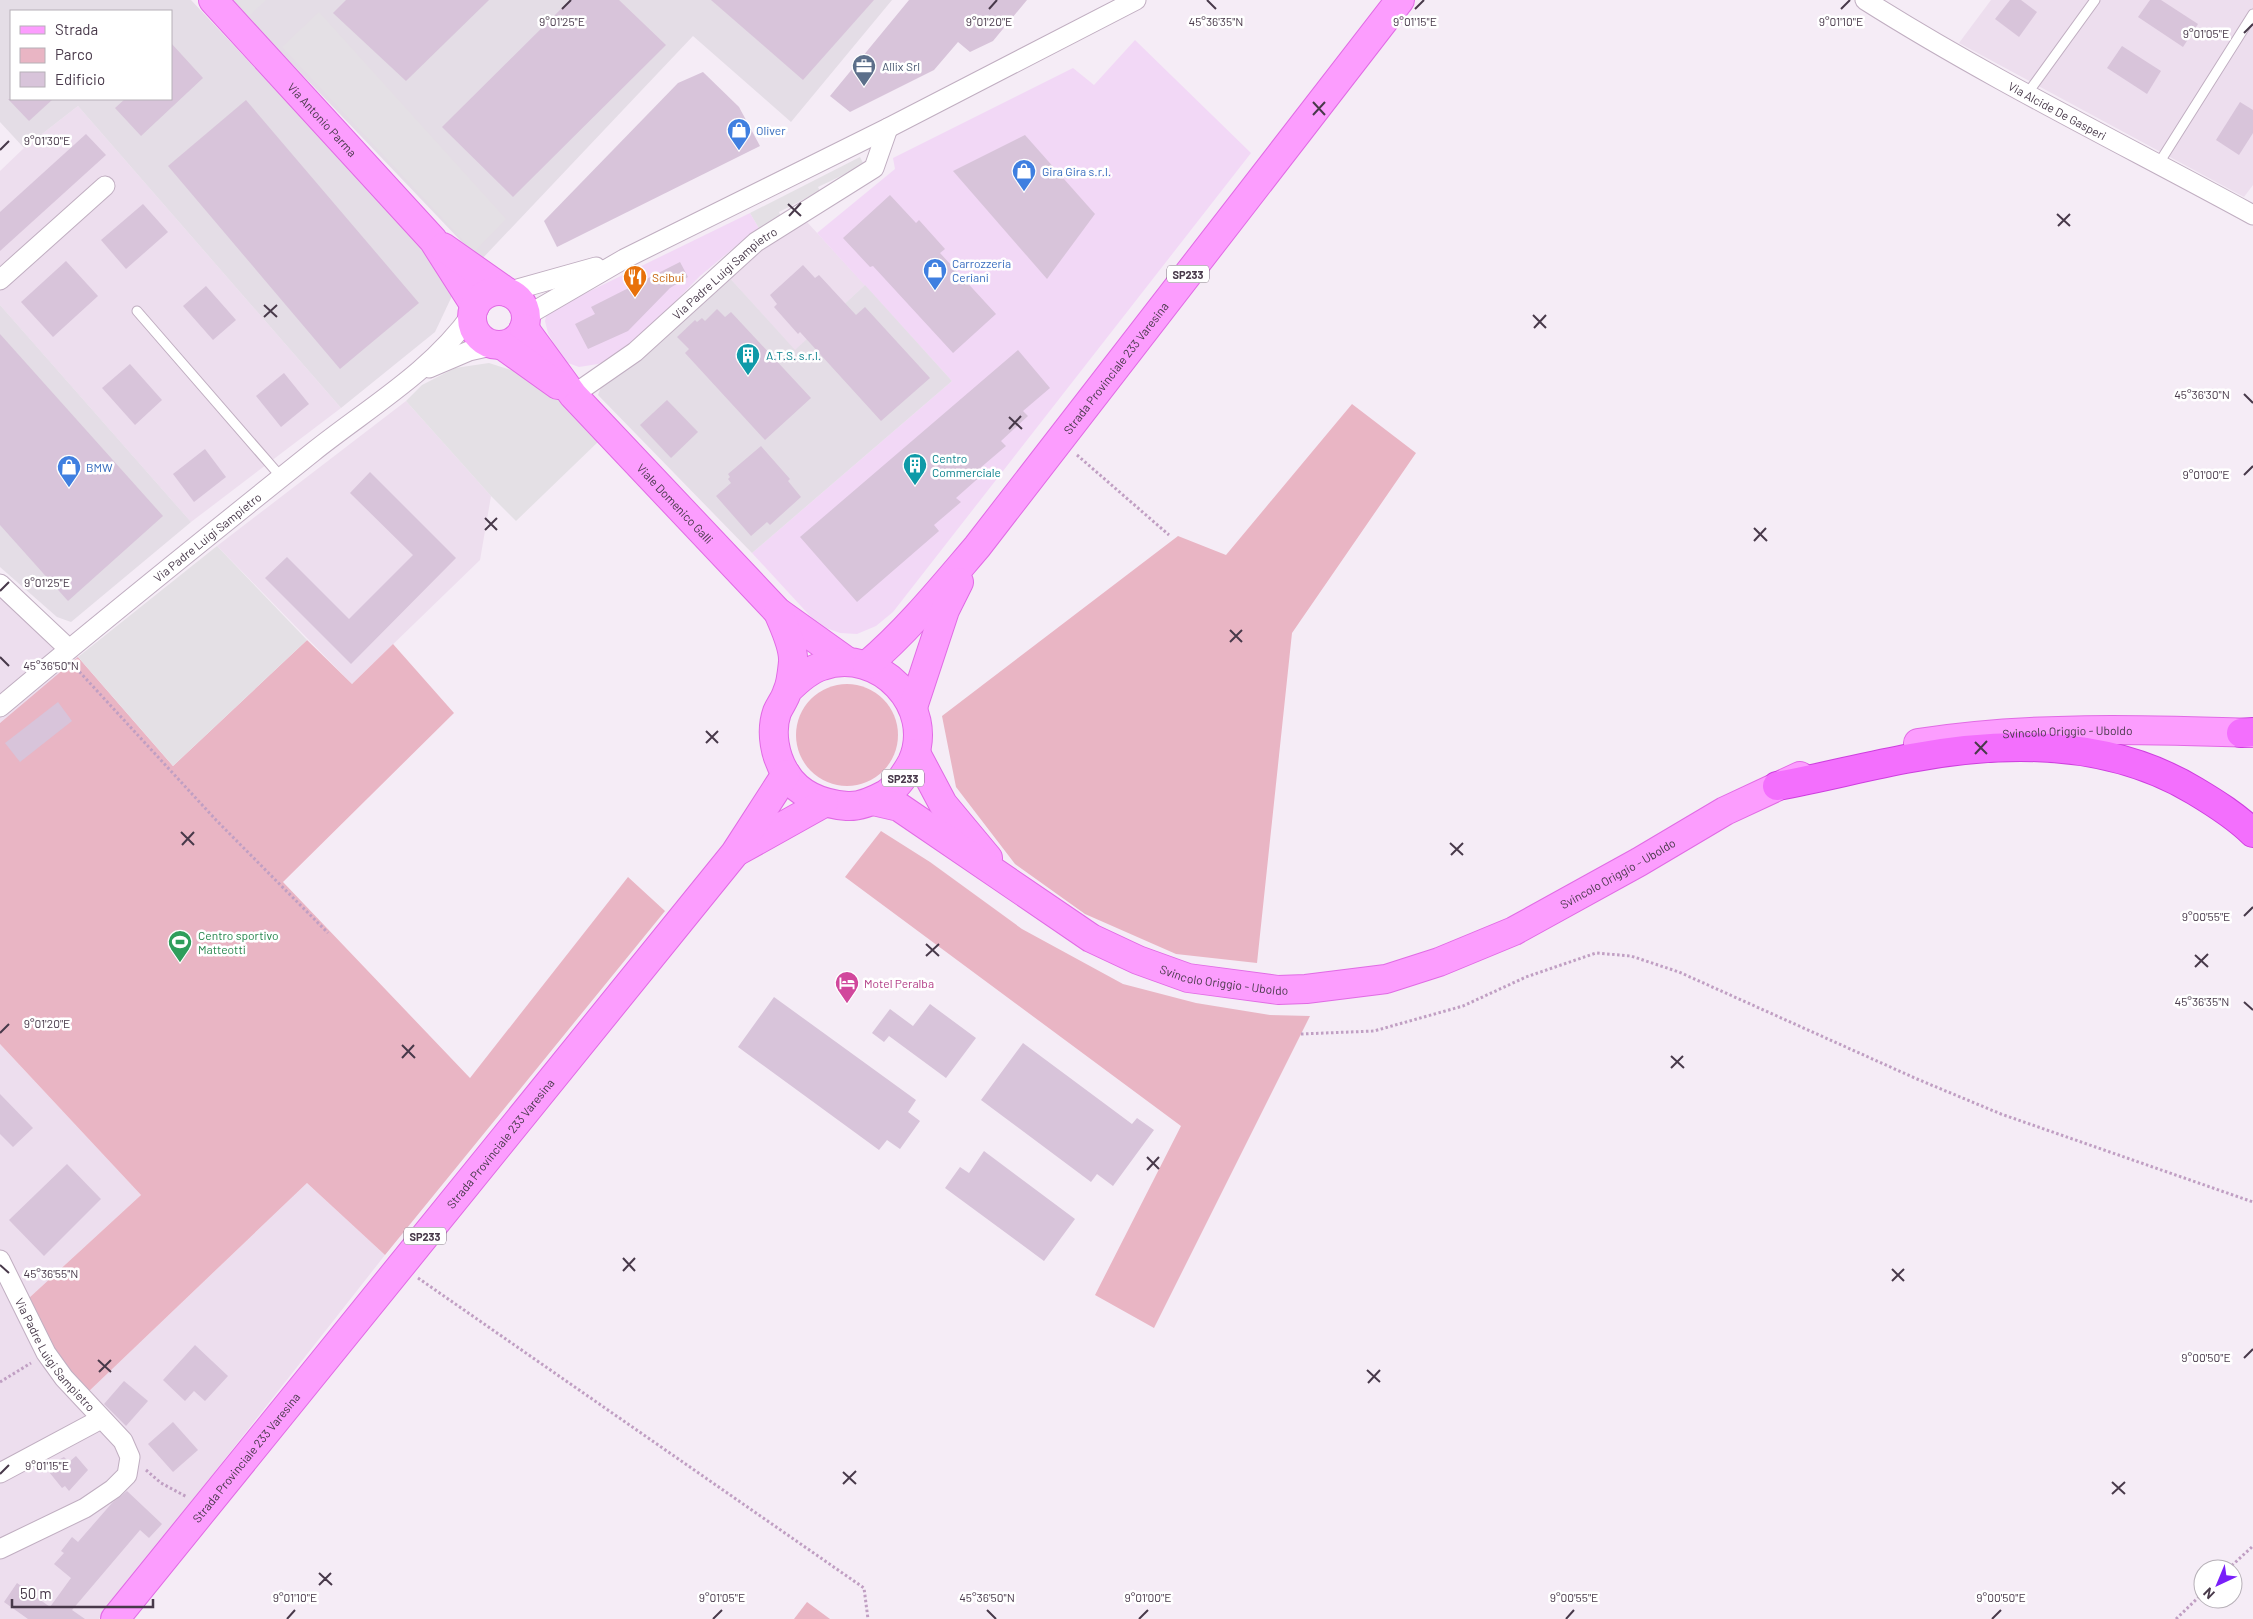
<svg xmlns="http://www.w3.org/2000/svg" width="2253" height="1619" font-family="Barlow,sans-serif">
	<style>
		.residential { fill: #eddeee }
		.commercial { fill: #f2d8f6 }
		.industrial { fill: #e4dde6; fill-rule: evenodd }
		.green { fill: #e9b5c4 }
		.parking { fill: #e4e0e5 }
		.building { fill: #d8c4da }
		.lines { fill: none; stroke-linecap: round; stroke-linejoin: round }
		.service-casing { stroke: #c0aec1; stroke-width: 11 }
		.minor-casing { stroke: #c0aec1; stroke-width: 21 }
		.primary-casing { stroke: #e06be4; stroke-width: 30 }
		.motorway-casing { stroke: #cd3ede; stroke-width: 30 }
		.path { stroke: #c09fc3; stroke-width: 3; stroke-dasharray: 2.5 2.5; stroke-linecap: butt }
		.service { stroke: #fff; stroke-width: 9 }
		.minor { stroke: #fff; stroke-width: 19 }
		.primary { stroke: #fc9dfe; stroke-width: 28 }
		.motorway { stroke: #f36ffd; stroke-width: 28 }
		.ticks { fill: none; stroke: #48394a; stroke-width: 2 }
		.labels { text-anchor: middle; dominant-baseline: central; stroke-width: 5; stroke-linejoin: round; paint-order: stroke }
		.shield { fill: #fff; stroke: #7f7480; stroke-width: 1 }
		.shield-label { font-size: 11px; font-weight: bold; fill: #48394a }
		.service-label { font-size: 12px; fill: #4e5e75; stroke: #fff; text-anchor: start }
		.street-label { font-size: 12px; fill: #48394a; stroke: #fff }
		.shop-label { font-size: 12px; fill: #366cbe; stroke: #fff; text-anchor: start }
		.food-label { font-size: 12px; fill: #c56008; stroke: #fff; text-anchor: start }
		.culture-label { font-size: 12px; fill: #0d838f; stroke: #fff; text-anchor: start }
		.leisure-label { font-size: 12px; fill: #27864d; stroke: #fff; text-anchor: start }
		.hotel-label { font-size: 12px; fill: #b23c85; stroke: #fff; text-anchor: start }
		.ticks-label { font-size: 12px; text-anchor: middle; fill: #48394a; stroke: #fff; stroke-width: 5; stroke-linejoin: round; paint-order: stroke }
	</style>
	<rect width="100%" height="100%" fill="#f5ecf6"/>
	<g class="residential">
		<polygon points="1991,0 2253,0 2253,185 2244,197 1959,43"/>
		<polygon points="78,106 341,408 191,522 0,305 0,171 24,148"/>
		<polygon points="807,222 865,285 795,351 728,276 753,255"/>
		<polygon points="406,401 491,496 480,560 352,684 217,546"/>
		<polygon points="0,587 78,657 0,723"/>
		<polygon points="0,1044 141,1195 29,1298 86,1394 307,1183 385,1255 99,1619 0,1619"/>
	</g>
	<g class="commercial">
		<polygon points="1135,40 1251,153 893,612 876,626 857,634 840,633 826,628 811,617 752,553 952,381 817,233 895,169 893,158 1073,68 1094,85"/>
		<polygon points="750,213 760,230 742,241 700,276 634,344 617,357 598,364 579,367 568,363 559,353 548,333 545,321 547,312"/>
	</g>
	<g class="industrial">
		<path d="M0 0H191L447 272 452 296 435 332 341 408 78 106 24 148 0 122ZM11 11H171V99H11Z"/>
		<polygon points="231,0 892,0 791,122 693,36 480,261"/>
		<polygon points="728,276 795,350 865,285 952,381 752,553 598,395 604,379 642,359"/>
		<polygon points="0,305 191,522 71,622 57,617 0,567"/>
	</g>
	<g class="green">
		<polygon points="1352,404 1416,453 1292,633 1257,963 1176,954 1085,914 1015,864 956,787 942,716 1178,536 1226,555"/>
		<polygon points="307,640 352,684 393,644 454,713 283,882 470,1078 628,877 665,911 385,1255 307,1183 86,1394 47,1339 29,1298 141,1195 0,1044 0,723 78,657 173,766"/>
		<circle cx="847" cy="735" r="51"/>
		<polygon points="881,831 930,862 1022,929 1123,984 1196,1003 1270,1015 1310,1016 1154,1328 1095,1295 1181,1126 845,877"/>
		<polygon points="807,1602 830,1619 794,1619"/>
	</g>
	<g class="parking">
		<polygon points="235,0 266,0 249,16"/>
		<polygon points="319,12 506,219 474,252 282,47"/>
		<polygon points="860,157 864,165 818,187 820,191 779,212 781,217 760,230 750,213"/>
		<polygon points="489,363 530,376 570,406 600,440 516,521 491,496 406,401 422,385 455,368"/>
		<polygon points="217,546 307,640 173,766 78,657"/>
	</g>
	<g class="building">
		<polygon points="346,0 489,0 406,81 333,13"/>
		<polygon points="570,0 619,0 666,45 513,197 442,127"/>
		<polygon points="711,0 874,0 803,80"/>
		<polygon points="909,0 1027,0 993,41 970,52 958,42 934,70 850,112 830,96"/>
		<polygon points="2010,0 2021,0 2037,12 2019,37 1995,19"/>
		<polygon points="2150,0 2161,0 2198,24 2183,47 2138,17"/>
		<polygon points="171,43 203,78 141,136 115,108 125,99 171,99"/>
		<polygon points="2122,46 2161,71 2147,94 2107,68"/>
		<polygon points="703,72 739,107 760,146 557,247 544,221 678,83"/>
		<polygon points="8,99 53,99 29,121"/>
		<polygon points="246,100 419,303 340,369 168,166"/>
		<polygon points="2240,102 2253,110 2253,133 2239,155 2216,140"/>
		<polygon points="86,134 106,155 0,251 0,212"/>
		<polygon points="1025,135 1095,214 1047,279 953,171"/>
		<polygon points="890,195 916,223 919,220 945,249 940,253 996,314 953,353 873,266 870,267 843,238"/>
		<polygon points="143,204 168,232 126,269 101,240"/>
		<polygon points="66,261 98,296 53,337 21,302"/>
		<polygon points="680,262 688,277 670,288 628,331 588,349 575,324 595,314 591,307"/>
		<polygon points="803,265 815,278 819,275 856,315 865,307 930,378 881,421 800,332 798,334 774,307 777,304 770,295"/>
		<polygon points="206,286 236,320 213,340 183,306"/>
		<polygon points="717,309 725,317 731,312 811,398 765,440 685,353 689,349 677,337 695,320 697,322 702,318 705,321"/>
		<polygon points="0,334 163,516 68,601 0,525"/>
		<polygon points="1018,350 1050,388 1023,411 1028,416 1001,441 1006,446 979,469 983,474 956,498 961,502 934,525 939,531 857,602 800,537"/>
		<polygon points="130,364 162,400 135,425 102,388"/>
		<polygon points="284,373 309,404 281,427 256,396"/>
		<polygon points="667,400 698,432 671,458 640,425"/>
		<polygon points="761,446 790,479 788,481 801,497 770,525 767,522 751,536 716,496 731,483 728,479 730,477 728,474"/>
		<polygon points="205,449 226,477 194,502 173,474"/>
		<polygon points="370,472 456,558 351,664 265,578 287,557 349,619 413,555 350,493"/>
		<polygon points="58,702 72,721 20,762 5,743"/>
		<polygon points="774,997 916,1100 908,1112 920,1121 900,1149 887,1140 879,1150 738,1047"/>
		<polygon points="930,1004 976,1038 946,1078 889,1036 884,1042 872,1033 890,1009 913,1026"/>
		<polygon points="1023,1043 1132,1124 1137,1118 1154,1130 1113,1186 1097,1174 1091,1182 981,1100"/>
		<polygon points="0,1094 33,1128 13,1147 0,1134"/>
		<polygon points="984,1151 1075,1219 1044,1261 945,1188 960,1167 969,1173"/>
		<polygon points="67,1164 101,1199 44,1256 9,1220"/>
		<polygon points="195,1345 228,1376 205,1401 194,1391 185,1401 163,1380"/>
		<polygon points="124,1381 148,1401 126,1426 104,1404"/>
		<polygon points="173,1422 198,1450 173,1472 148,1444"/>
		<polygon points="76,1456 88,1470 69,1491 65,1486 62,1488 45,1467 64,1457 69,1462"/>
		<polygon points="127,1491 162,1524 149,1538 140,1530 72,1610 85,1619 28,1619 4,1602 17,1583 50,1607 71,1578 54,1564 64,1553 61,1551 72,1537 78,1542 112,1503"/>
	</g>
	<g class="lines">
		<g class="service-casing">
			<g id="service">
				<polyline points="2027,94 2095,0"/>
				<polyline points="2159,163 2253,14"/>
				<polyline points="137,311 282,478"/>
			</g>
		</g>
		<g class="minor-casing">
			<g id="minor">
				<path id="s1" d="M1865 0C1990 79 2123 144 2253 215"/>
				<polyline points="0,280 105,186"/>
				<polyline points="507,292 596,267"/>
				<polyline points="526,316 624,259 888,128 1136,0"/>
				<polyline points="429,368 469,351 496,345"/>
				<path id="s2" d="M573 395 635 352 756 242 874 168 888 128"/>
				<polyline points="0,584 69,649"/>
				<path id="s3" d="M0 707C103 620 208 536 313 452 368 408 431 372 472 314"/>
				<path id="s4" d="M0 1260 46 1353 64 1378 123 1441 130 1457 127 1475 113 1489 85 1508 0 1549"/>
				<polyline points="0,1473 101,1419"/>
			</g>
		</g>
		<g class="primary-casing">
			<g id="primary">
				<path id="s5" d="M213 0 433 240 475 306"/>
				<polyline points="443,247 507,292"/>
				<circle cx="499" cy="318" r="27"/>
				<path id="s6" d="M524 328 573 395 778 612 848 662"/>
				<polyline points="502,345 558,385"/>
				<path d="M778 612C784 627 794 646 793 662 792 671 791 684 787 692 785 699 780 705 777 712 770 732 775 757 786 774 799 795 823 804 847 806 860 807 875 800 886 794 898 786 905 775 912 762 937 707 879 646 822 666 809 670 798 680 788 690"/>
				<path id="s7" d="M867 665C908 630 942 588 977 547L1400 0"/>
				<polyline points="913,707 945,610 959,582"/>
				<path id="s8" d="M1918 743C2028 726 2142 729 2253 733"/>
				<polyline points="916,753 943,804 988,858"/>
				<path id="s9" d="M873 801 899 807 1091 938 1138 960 1188 978 1278 990 1306 989 1386 979 1439 962 1514 931 1639 862 1725 811 1800 776"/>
				<polyline points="738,851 824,803"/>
				<path id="s10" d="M115 1619 735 853 786 774"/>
			</g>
		</g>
		<g class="motorway-casing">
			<g id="motorway">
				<polyline points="2241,733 2253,732"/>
				<path d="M1777 786C1822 778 1866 766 1911 758 2006 740 2109 739 2195 791 2215 803 2236 816 2253 833"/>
			</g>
		</g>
		<g class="path">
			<polyline points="1077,455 1169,535"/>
			<polyline points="76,668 216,820 328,933"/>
			<polyline points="1301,1034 1374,1031 1463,1006 1526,977 1596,953 1631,956 1679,972 1917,1079 2001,1114 2253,1202"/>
			<polyline points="418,1278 864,1588 868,1619"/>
			<polyline points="0,1382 31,1363"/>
			<polyline points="146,1470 161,1483 187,1497"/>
			<polyline points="2228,1569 2253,1546"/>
			<polyline points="2176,1619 2203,1593"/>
		</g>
		<use href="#service" class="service"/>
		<use href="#minor" class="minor"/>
		<use href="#primary" class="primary"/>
		<use href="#motorway" class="motorway"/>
	</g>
	<path class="ticks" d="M1207 0 1216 9M562 9 571 0M989 9 997 0M1415 9 1424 0M1841 9 1850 0M2244 33 2253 24M1313 102 1325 115M1313 115 1325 102M0 150 9 141M788 204 801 216M2057 214 2070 226M789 216 801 203M2058 226 2070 214M264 305 277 317M1533 315 1546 328M264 317 277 305M1534 328 1546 315M2244 394 2253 403M1009 417 1022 429M1009 429 1021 416M2244 475 2253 466M485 518 497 530M1754 528 1767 541M485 530 497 518M1754 541 1766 528M0 591 9 582M1230 630 1242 642M1230 642 1242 630M0 657 9 666M706 731 718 743M1975 742 1987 754M706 743 718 731M1975 754 1987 741M181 832 194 845M1450 843 1463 855M182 845 194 832M1451 855 1463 843M2244 916 2253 907M926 944 939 956M2195 955 2208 967M926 956 939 944M2195 967 2208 954M2244 1002 2253 1010M0 1033 9 1024M402 1045 415 1058M1671 1056 1684 1068M402 1058 414 1045M1671 1068 1683 1056M1147 1157 1159 1169M1147 1170 1159 1157M623 1258 635 1271M0 1265 9 1273M1892 1269 1904 1281M623 1271 635 1258M1892 1281 1904 1269M2244 1358 2253 1349M98 1360 111 1372M1367 1370 1380 1382M99 1372 111 1360M1368 1383 1380 1370M843 1472 856 1484M0 1474 9 1465M2112 1482 2125 1494M843 1484 856 1471M2112 1494 2125 1482M319 1573 332 1585M319 1585 331 1573M987 1610 996 1619M287 1619 295 1610M713 1619 722 1610M1139 1619 1148 1610M1566 1619 1574 1610M1992 1619 2001 1610"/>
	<defs>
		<g id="office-pin" transform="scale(1.25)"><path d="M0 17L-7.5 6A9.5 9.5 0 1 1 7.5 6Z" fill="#5c6f8a" stroke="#fff"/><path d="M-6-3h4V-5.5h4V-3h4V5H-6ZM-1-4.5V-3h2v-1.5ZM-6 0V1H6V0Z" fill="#fff"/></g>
		<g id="shop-pin" transform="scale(1.25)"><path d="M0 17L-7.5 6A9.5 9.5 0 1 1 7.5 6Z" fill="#3f7fe0" stroke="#fff"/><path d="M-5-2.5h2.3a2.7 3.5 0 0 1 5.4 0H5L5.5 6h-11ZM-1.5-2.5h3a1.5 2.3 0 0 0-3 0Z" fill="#fff"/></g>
		<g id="restaurant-pin" transform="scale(1.25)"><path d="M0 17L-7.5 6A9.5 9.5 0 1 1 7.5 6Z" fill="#e8710a" stroke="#fff"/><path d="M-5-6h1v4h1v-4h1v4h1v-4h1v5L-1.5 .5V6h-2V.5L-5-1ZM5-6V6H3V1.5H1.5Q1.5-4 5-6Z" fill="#fff"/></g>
		<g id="building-pin" transform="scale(1.25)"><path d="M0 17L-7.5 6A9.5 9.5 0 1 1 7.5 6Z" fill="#0f9aa8" stroke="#fff"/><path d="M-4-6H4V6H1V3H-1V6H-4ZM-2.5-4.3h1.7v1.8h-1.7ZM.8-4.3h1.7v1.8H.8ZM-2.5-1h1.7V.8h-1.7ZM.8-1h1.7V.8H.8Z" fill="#fff"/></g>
		<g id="stadium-pin" transform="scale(1.25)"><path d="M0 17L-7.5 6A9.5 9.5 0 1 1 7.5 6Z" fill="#2e9e5b" stroke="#fff"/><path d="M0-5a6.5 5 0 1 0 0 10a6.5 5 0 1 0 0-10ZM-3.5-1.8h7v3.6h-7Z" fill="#fff"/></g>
		<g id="hotel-pin" transform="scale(1.25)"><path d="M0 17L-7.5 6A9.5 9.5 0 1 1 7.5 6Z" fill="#d1479c" stroke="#fff"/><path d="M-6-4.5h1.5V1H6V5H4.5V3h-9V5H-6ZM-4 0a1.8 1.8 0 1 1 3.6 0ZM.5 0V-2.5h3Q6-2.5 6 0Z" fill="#fff"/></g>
	</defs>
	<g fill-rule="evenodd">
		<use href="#office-pin" x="864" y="66"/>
		<use href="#shop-pin" x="739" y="130"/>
		<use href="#shop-pin" x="1024" y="171"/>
		<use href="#shop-pin" x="935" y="270"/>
		<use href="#restaurant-pin" x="635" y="277"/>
		<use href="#building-pin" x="748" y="355"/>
		<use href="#building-pin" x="915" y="465"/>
		<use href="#shop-pin" x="69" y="467"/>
		<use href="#stadium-pin" x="180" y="942"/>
		<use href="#hotel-pin" x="847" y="983"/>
	</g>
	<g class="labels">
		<g class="shield">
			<rect x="1167" y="265.5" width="42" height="17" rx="4"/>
			<rect x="882" y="769.5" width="42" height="17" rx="4"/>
			<rect x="404" y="1227.5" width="42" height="17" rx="4"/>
		</g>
		<g class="shield-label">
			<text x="1188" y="274">SP233</text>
			<text x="903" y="778">SP233</text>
			<text x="425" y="1236">SP233</text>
		</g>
		<g class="service-label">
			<text x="882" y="66">Allix Srl</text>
		</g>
		<g class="street-label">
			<text stroke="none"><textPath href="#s1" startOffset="222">Via Alcide De Gasperi</textPath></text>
			<text stroke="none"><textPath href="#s5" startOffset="162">Via Antonio Parma</textPath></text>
			<text stroke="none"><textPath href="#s2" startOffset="195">Via Padre Luigi Sampietro</textPath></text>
			<text stroke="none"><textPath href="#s7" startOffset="388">Strada Provinciale 233 Varesina</textPath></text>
			<text stroke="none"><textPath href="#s6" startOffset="232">Viale Domenico Galli</textPath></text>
			<text stroke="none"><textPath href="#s3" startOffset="268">Via Padre Luigi Sampietro</textPath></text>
			<text stroke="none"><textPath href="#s8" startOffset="150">Svincolo Origgio - Uboldo</textPath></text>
			<text stroke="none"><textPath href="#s9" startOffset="819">Svincolo Origgio - Uboldo</textPath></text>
			<text stroke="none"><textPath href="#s9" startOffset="400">Svincolo Origgio - Uboldo</textPath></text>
			<text stroke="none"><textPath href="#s10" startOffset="612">Strada Provinciale 233 Varesina</textPath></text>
			<text stroke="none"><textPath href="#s4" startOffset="110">Via Padre Luigi Sampietro</textPath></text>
			<text stroke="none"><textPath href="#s10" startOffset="208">Strada Provinciale 233 Varesina</textPath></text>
		</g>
		<g class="shop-label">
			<text x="756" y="130">Oliver</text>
			<text x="1042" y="171">Gira Gira s.r.l.</text>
			<text x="952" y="263">Carrozzeria<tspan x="952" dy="14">Ceriani</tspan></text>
			<text x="86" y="467">BMW</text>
		</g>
		<g class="food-label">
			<text x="652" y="277">Scibui</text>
		</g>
		<g class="culture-label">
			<text x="766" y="355">A.T.S. s.r.l.</text>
			<text x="932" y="458">Centro<tspan x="932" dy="14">Commerciale</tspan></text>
		</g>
		<g class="leisure-label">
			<text x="198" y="935">Centro sportivo<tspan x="198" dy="14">Matteotti</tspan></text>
		</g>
		<g class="hotel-label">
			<text x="864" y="983">Motel Peralba</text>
		</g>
	</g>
	<g class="ticks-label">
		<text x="1216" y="26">45°36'35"N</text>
		<text x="562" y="26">9°01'25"E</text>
		<text x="989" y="26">9°01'20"E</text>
		<text x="1415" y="26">9°01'15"E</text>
		<text x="1841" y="26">9°01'10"E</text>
		<text x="2206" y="38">9°01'05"E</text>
		<text x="47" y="145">9°01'30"E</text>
		<text x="2202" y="399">45°36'30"N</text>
		<text x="2206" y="479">9°01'00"E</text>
		<text x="47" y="587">9°01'25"E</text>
		<text x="51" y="670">45°36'50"N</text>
		<text x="2206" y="921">9°00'55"E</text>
		<text x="2202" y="1006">45°36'35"N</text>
		<text x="47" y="1028">9°01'20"E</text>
		<text x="51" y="1278">45°36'55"N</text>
		<text x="2206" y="1362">9°00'50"E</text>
		<text x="47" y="1470">9°01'15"E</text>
		<text x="295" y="1602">9°01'10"E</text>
		<text x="722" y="1602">9°01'05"E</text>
		<text x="1148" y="1602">9°01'00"E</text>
		<text x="1574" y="1602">9°00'55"E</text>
		<text x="2001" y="1602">9°00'50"E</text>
		<text x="987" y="1602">45°36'50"N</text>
	</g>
	<rect x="10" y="10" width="162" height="90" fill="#ffffff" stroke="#b6b0b7"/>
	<rect x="20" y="26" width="25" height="8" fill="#fc9dfe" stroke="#b6b0b7"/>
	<text x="55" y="35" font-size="15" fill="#48394a">Strada</text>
	<rect x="20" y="48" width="25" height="15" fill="#e9b5c4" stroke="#b6b0b7"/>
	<text x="55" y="60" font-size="15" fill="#48394a">Parco</text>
	<rect x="20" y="72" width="25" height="15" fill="#d8c4da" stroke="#b6b0b7"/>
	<text x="55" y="85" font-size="15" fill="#48394a">Edificio</text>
	<g transform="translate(2218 1584) rotate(224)"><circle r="24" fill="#ffffff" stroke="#b6b0b7"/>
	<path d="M0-4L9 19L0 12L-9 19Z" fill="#791ff9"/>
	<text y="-8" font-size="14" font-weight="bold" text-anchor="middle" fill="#48394a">N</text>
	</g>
	<path d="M12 1599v8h141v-8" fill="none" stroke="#48394a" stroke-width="2.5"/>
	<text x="20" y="1599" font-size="15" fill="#48394a" stroke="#ffffff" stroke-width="4" paint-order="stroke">50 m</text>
</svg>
